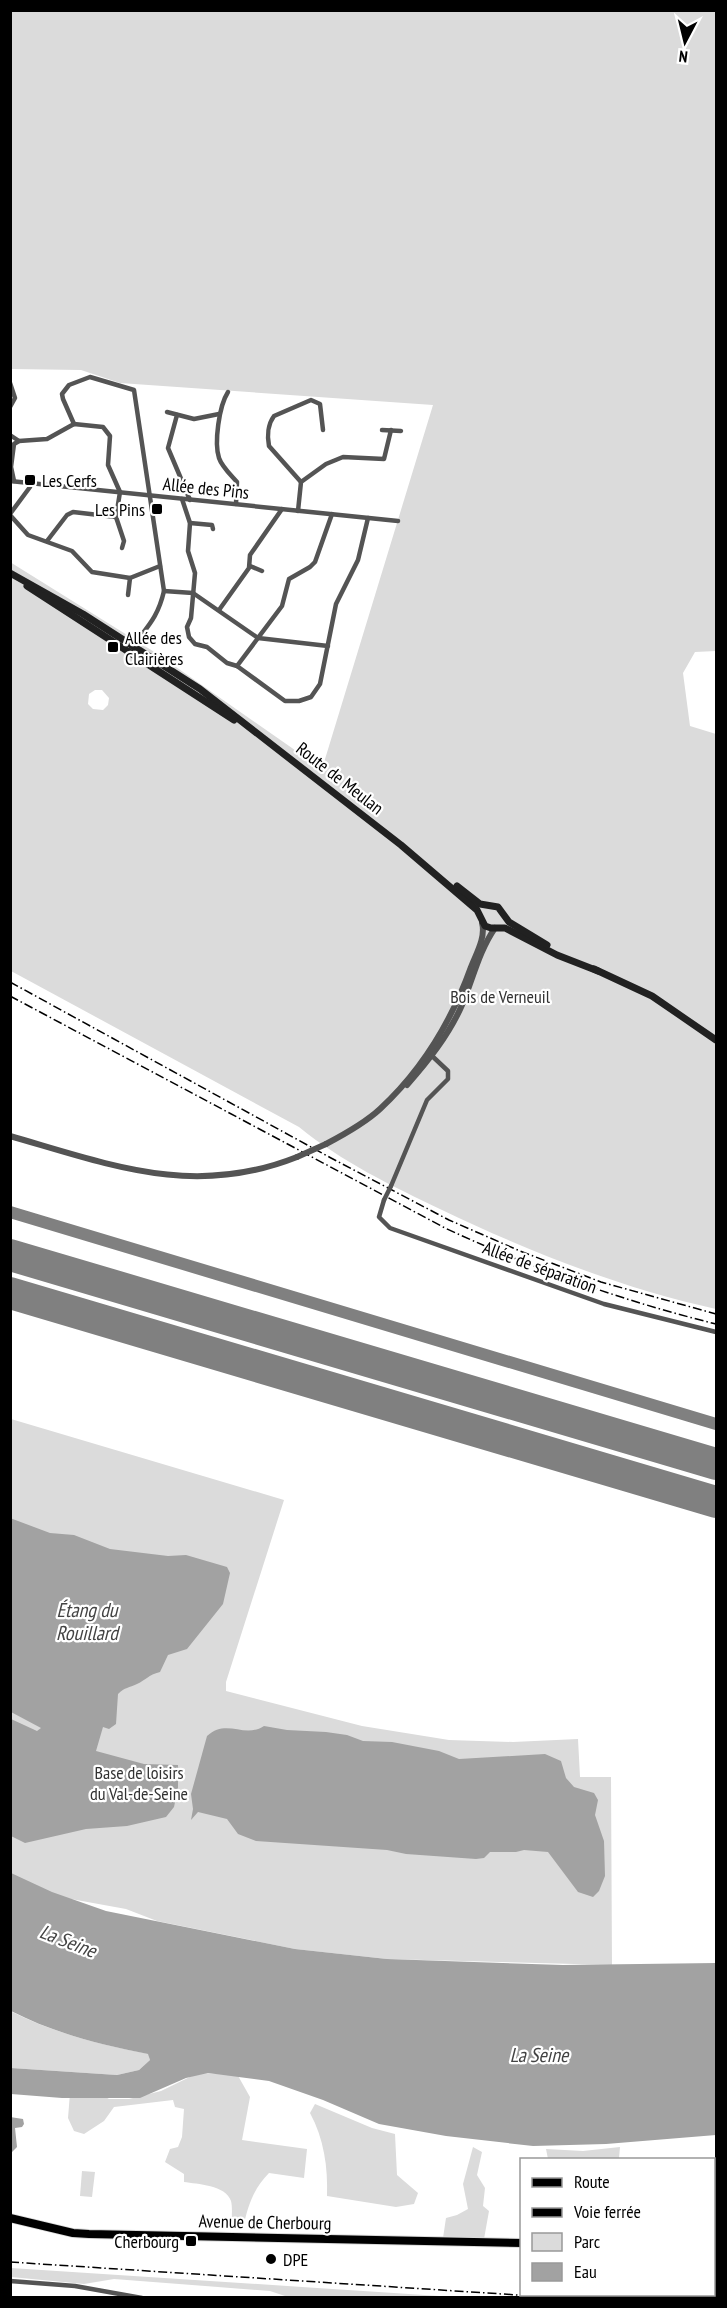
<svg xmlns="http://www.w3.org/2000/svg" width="727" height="2308" font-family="'PT Sans Narrow',sans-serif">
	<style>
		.green { fill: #dbdbdb; fill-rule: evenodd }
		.water { fill: #a2a2a2 }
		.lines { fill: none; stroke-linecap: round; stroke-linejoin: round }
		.taxiway { stroke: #808080; stroke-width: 12 }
		.runway { stroke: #808080; stroke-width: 32 }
		.primary-casing { stroke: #dbdbdb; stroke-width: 10 }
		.minor { stroke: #545454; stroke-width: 4.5 }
		.tertiary { stroke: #545454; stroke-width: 6 }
		.secondary { stroke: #212121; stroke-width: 7 }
		.primary { stroke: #000; stroke-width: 8 }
		.rail { stroke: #000; stroke-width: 1.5; stroke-dasharray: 9 3 1.5 3; stroke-linecap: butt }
		.minor-bridge { stroke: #545454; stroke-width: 4.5 }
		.tertiary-bridge { stroke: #545454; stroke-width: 6 }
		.poi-dot { fill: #000; stroke: #fff; stroke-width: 2 }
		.labels { text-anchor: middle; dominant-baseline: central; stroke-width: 4.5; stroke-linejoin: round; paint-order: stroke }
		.poi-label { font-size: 18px; fill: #000; stroke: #fff; text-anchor: start }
		.street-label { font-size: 18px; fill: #000; stroke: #fff }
		.park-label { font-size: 18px; fill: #323232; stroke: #fff }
		.water-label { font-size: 20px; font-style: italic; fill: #434343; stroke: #fff }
	</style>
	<rect width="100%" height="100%" fill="#fff"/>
	<g class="green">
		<path d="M11 11H716V651L695 652 683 673 690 726 716 734V1309C621 1288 530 1252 442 1210 392 1186 342 1162 299 1127L11 971 10 562 156 653 322 769 433 405 120 383 81 370 11 369ZM95 690H102L109 698 108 705 103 710 93 709 88 704 89 694Z"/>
		<polygon points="11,1419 284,1500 226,1682 226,1691 362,1726 449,1740 513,1742 578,1739 580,1777 611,1777 612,1965 387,1959 295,1949 157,1921 126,1909 49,1895 11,1874"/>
		<path d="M10 2011C54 2033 101 2045 149 2054L150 2060 139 2070 117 2075 11 2068Z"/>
		<path d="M198 2073 237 2074 250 2097 242 2140 307 2149 304 2178 269 2173C253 2189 247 2208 243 2229L232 2230C231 2221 233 2209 231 2201 226 2185 197 2184 184 2182V2174L165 2162 170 2149 178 2147 182 2137 184 2109 175 2107 173 2100 114 2107 104 2121 84 2134 74 2131 68 2118 70 2093 104 2096 109 2099H129L161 2091Z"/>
		<path d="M315 2104 372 2128 395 2134 397 2175 418 2193 414 2204 396 2207 327 2196C328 2167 324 2139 310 2113Z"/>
		<polygon points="473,2147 482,2152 477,2175 485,2188 483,2206 489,2211 484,2239 443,2238 446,2218 457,2215 468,2209 463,2184"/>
		<polygon points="620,2147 619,2158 622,2159 548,2159 546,2149 583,2151"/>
		<polygon points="82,2171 95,2172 92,2197 80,2196"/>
		<polygon points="11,2268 455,2297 291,2298 270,2291 114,2279 84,2284 11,2277"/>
	</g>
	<g class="water">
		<path d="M10 1518 50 1533 74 1535 110 1549 168 1556 186 1555 227 1567 230 1573 223 1604 187 1649 168 1655 160 1672C148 1675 146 1680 137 1684 129 1688 125 1687 118 1694L116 1724 109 1729 103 1727 96 1751 144 1764 178 1765V1788L174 1807 166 1817 127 1826 86 1829 25 1843 11 1836V1719L37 1731 41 1728 11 1712Z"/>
		<path d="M264 1726 287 1730 326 1732 347 1735 363 1741 392 1742 439 1751 459 1759 545 1754 561 1761 566 1778 574 1787 594 1793 598 1800 595 1815 604 1841 605 1876 599 1891 593 1897 578 1892 548 1852 524 1850 516 1852H490L484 1858 476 1859 406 1854 387 1850 256 1841 238 1834 227 1819 198 1812 191 1820 193 1809 191 1794 207 1736C227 1718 244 1739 264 1726Z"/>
		<path d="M11 1873 52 1892 106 1911 295 1949 387 1959 563 1965 716 1963V2135L606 2144 533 2146 446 2136 379 2124 323 2100 269 2081 208 2073 186 2078 140 2098H62L11 2094V2068L117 2075 139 2070 150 2060 148 2054C101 2045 54 2033 11 2011Z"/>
		<polygon points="10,2117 23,2119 24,2124 22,2127 15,2128 17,2147 11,2153"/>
	</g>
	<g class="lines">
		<polyline class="taxiway" points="10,1212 716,1424"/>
		<g class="runway">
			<polyline points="10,1255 716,1464"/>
			<polyline points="10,1293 716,1502"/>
		</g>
		<g class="primary-casing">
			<g id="primary">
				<polyline points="10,2218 73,2233 89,2234 522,2243"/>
				<polyline points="714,2247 716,2247"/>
			</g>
		</g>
		<g class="minor">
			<polyline points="10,383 15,398 10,407"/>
			<path d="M228 392C219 406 214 443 219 458 222 467 231 475 237 482L236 504"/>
			<polyline points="167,412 194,419 219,414"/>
			<polyline points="177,415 168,448 190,500"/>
			<path d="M74 424 63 399 62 394 69 385 90 377 134 390 164 591C157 621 145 628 129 652"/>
			<polyline points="382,430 401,431"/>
			<polyline points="10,435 19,441"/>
			<polyline points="10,481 398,521"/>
			<polyline points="14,481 11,467 14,444 19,441 47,439 74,424 103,427 110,436 108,465 120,492 116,517 73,512 67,515 47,541"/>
			<path d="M301 482 269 446C267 436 268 424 274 416L311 400 320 404 323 430"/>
			<polyline points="182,499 190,523 188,551 195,573 191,618 187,627 189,637 195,644 207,647 227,663 237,666 285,701 299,701 311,697 320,684 336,604 358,560 368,518"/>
			<polyline points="298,511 301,482 326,464 343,457 384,459 391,430"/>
			<polyline points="10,514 30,487 31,483"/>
			<polyline points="10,515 28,535 72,551 92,572 130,578 160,566"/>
			<polyline points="116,517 124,541 122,548"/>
			<polyline points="190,523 212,525 213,529"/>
			<polyline points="250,566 262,571"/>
			<polyline points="164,591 193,593 258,638 328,646"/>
			<polyline points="128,595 130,578"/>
			<polyline points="219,610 249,568 250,555 282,509"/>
			<polyline points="237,666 282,606 289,579 310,567 315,562 332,514"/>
			<polyline points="391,1186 427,1100 448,1079 448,1071 430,1054"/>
			<polyline points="384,1200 379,1217 390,1228 604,1304 716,1332"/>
			<polyline points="10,2281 75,2286 142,2298"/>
		</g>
		<g class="tertiary">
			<path d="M407 1085C428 1061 449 1035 462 1005 473 979 479 951 495 928"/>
			<path d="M10 1136C111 1165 194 1198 297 1157"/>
			<path d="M326 1144C345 1134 365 1123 380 1109 422 1070 452 1020 471 967 476 954 486 937 482 923"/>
			<polyline points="715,2298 716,2294"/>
		</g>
		<g class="secondary">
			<polyline points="10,573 83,614 200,689 401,845 477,910 485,926 491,928 505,928 557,955 598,971"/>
			<polyline points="27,586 234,720"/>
			<polyline points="457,886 480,904 498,907 509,922 547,945"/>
			<polyline points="594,969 652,996 716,1040"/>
		</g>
		<use href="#primary" class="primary"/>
		<g class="rail">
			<polyline points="10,982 331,1158 449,1220 520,1251 601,1282 716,1314"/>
			<path d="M10 996 445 1228C533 1269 623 1301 716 1324"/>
			<polyline points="10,2262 564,2298"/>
		</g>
		<polyline class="minor-bridge" points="384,1200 391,1186"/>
		<polyline class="tertiary-bridge" points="297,1157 326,1144"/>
	</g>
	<g class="poi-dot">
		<rect x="24" y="474" width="12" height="12" rx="3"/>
		<rect x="151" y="503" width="12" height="12" rx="3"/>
		<rect x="107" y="641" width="12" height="12" rx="3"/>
		<rect x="185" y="2235" width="12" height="12" rx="3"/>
		<circle cx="271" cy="2259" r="6"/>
	</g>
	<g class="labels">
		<g class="poi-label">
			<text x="42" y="480">Les Cerfs</text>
			<text x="145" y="509" text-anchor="end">Les Pins</text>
			<text x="125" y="637">Allée des<tspan x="125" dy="21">Clairières</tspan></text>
			<text x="179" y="2241" text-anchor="end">Cherbourg</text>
			<text x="283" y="2259">DPE</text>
		</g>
		<g class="street-label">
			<text transform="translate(206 488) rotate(6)">Allée des Pins</text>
			<text transform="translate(340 778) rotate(38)">Route de Meulan</text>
			<text transform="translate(540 1267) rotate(20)">Allée de séparation</text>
			<text transform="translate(265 2222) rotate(1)">Avenue de Cherbourg</text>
		</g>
		<g class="park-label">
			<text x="500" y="996">Bois de Verneuil</text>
			<text x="139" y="1772">Base de loisirs<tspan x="139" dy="21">du Val-de-Seine</tspan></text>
		</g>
		<g class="water-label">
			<text x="87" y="1610">Étang du<tspan x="87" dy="23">Rouillard</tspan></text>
			<text transform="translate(68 1941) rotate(21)">La Seine</text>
			<text x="539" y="2055">La Seine</text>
		</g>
	</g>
	<rect width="727" height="2308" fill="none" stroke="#000000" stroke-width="24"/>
	<rect x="520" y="2158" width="195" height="138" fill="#ffffff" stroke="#999999" stroke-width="1.5"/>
	<rect x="532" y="2178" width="30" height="9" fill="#000000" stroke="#999999" stroke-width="1.5"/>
	<text x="574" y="2188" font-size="18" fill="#000000">Route</text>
	<rect x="532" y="2208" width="30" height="9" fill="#000000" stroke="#999999" stroke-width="1.5"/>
	<text x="574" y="2218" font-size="18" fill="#000000">Voie ferrée</text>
	<rect x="532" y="2233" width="30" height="18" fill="#dbdbdb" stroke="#999999" stroke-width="1.5"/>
	<text x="574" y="2248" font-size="18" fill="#000000">Parc</text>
	<rect x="532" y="2263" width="30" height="18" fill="#a2a2a2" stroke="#999999" stroke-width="1.5"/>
	<text x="574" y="2278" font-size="18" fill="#000000">Eau</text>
	<g transform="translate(685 42) rotate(187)" stroke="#ffffff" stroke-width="4.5" paint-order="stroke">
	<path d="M0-4.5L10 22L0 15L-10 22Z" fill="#000000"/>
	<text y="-9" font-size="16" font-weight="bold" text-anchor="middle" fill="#000000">N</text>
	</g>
</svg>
